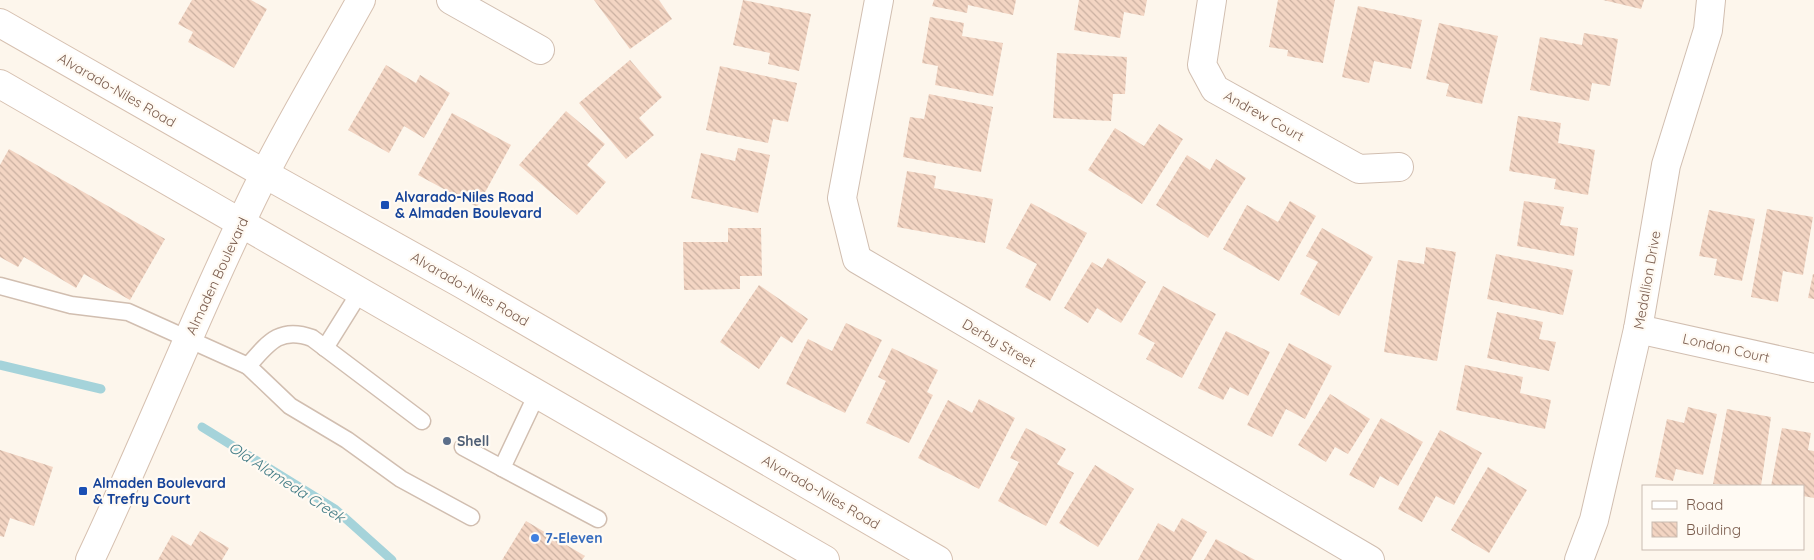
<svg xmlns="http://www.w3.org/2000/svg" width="1814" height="560" font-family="Quicksand,sans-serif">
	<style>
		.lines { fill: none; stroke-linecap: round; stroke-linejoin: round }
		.stream { stroke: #a5d3da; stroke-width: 9 }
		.building { fill: url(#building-back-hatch) }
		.lane-casing { stroke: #d1beb0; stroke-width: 19 }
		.street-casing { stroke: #d1beb0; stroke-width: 30 }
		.secondary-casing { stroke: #d6c0b0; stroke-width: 30 }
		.lane { stroke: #fff; stroke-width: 16 }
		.street { stroke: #fff; stroke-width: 28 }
		.secondary { stroke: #fff; stroke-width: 28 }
		.transit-dot { fill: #1a4fb4; stroke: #fffaf3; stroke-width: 2 }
		.service-dot { fill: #5c6f8a; stroke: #fffaf3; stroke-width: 2 }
		.shop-dot { fill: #3f7fe0; stroke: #fffaf3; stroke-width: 2 }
		.labels { text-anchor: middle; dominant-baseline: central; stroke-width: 4.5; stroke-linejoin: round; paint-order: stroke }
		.street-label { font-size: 14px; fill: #7a5c4d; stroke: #fffaf3 }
		.transit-label { font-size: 14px; font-weight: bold; fill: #164399; stroke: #fffaf3; text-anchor: start }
		.service-label { font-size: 14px; font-weight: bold; fill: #4e5e75; stroke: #fffaf3; text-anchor: start }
		.shop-label { font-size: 14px; font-weight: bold; fill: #366cbe; stroke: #fffaf3; text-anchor: start }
		.water-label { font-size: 15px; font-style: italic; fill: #437c86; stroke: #fffaf3 }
	</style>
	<defs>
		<pattern id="building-back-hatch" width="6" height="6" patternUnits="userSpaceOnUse" patternTransform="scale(1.25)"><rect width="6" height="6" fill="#f3d5c3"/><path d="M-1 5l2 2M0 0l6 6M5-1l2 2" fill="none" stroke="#cab0a1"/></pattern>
	</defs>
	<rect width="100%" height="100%" fill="#fdf6ec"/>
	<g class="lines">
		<g class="stream">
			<polyline points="0,365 101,389"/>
			<polyline points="202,427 335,509 392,560"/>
		</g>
	</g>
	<g class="building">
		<polygon points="192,0 251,0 267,9 234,68 188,42 193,32 178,24"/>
		<polygon points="594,0 659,0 672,19 630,49"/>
		<polygon points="743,0 811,14 799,71 768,64 770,53 733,45"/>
		<polygon points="934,0 1016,0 1013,15 968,5 967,13 932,6"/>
		<polygon points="1079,0 1147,0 1144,16 1124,12 1120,38 1074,30"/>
		<polygon points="1278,0 1335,0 1323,63 1287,56 1288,50 1269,47"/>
		<polygon points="1603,0 1644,0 1641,9"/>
		<polygon points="1358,6 1422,20 1411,69 1374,61 1369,83 1342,77"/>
		<polygon points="930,17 964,23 962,36 1003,43 993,96 935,85 938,66 922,63"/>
		<polygon points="1439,23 1498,36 1482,104 1446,96 1449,84 1426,79"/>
		<polygon points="1584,33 1618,39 1610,86 1592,83 1589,101 1530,90 1540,37 1582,45"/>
		<polygon points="1057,53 1127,57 1125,94 1113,94 1111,121 1053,118"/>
		<polygon points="630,60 662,97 639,118 654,135 626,159 579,103"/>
		<polygon points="386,65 416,83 420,75 450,93 424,138 404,126 389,153 348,130"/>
		<polygon points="720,66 797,83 788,122 773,119 768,143 706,130"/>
		<polygon points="929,94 993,107 981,172 903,157 910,117 924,119"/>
		<polygon points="566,111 605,144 587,165 606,182 577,215 519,165"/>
		<polygon points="452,113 511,145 477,207 418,175"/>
		<polygon points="1518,116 1561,123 1558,143 1595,150 1588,195 1554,189 1556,179 1509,171"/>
		<polygon points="1159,124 1183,139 1142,204 1088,170 1115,128 1144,146"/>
		<polygon points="738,148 770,155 758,213 691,198 701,153 735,161"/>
		<polygon points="9,149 165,239 130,300 84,274 76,288 24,257 18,267 0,257 0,165"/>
		<polygon points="1187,155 1210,170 1216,159 1246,178 1208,238 1156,205"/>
		<polygon points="907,171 936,176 934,188 993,199 985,243 897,227"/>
		<polygon points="1290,201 1316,216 1279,281 1223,249 1247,205 1278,222"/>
		<polygon points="1524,201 1564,207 1560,225 1578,228 1574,256 1517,246"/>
		<polygon points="1031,203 1087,233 1050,301 1025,287 1037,264 1006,248"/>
		<polygon points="1767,209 1813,217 1803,275 1783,271 1778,302 1751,297"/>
		<polygon points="1709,210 1755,219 1742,281 1714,275 1717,259 1699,256"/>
		<polygon points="728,228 761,228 762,276 740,276 740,289 684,290 683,242 728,242"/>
		<polygon points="1322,228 1373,257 1339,316 1300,294 1318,262 1306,256"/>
		<polygon points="1426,247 1456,252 1437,361 1384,352 1398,260 1424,264"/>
		<polygon points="1496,254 1573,270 1563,315 1487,299"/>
		<polygon points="1108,258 1146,282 1121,323 1097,308 1088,323 1064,308 1092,262 1102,268"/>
		<polygon points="1813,274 1814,274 1814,299 1808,298"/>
		<polygon points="759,285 808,319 792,343 781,336 759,369 720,342"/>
		<polygon points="1163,286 1216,314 1182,378 1146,359 1155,343 1138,334"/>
		<polygon points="1497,312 1543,322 1539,339 1556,342 1549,371 1487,358"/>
		<polygon points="846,323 882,340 845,413 786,384 808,339 832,351"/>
		<polygon points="1226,331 1270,352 1248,396 1230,387 1223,400 1198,388"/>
		<polygon points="1289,343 1332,366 1305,419 1286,409 1272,437 1247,425"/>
		<polygon points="892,348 938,370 927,392 933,395 909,443 866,423 886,381 878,377"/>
		<polygon points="1465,365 1523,377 1520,393 1551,400 1545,429 1456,410"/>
		<polygon points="1330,394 1370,419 1348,454 1335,447 1326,462 1298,445"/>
		<polygon points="979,399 1015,418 979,489 918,458 948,400 972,413"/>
		<polygon points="1688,407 1717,414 1703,475 1676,469 1673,481 1655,477 1667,419 1684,423"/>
		<polygon points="1727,409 1771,417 1761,486 1713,484"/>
		<polygon points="1381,418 1423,442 1398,486 1380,476 1374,488 1349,475"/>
		<polygon points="1026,428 1066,449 1057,464 1074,473 1046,526 998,501 1019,462 1010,458"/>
		<polygon points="1782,428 1811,433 1808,450 1814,451 1814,498 1803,496 1803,486 1771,486"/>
		<polygon points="1440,430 1482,453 1454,505 1436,496 1422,522 1398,509"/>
		<polygon points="0,450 53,467 34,526 10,518 4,537 0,536"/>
		<polygon points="1095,465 1134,489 1098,547 1059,523"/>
		<polygon points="1488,467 1527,490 1489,553 1451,530"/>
		<polygon points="1182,518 1207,532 1191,560 1138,560 1158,523 1174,532"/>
		<polygon points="526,521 585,556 582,560 502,560"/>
		<polygon points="200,531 229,548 222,560 158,560 172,535 191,546"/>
		<polygon points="1216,539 1255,560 1204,560"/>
	</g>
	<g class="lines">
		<g class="lane-casing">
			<g id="lane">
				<path d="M0 286 71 305 128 312 248 366C268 343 280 326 312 338L422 421"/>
				<polyline points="325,348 360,292"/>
				<polyline points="248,366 290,406 347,440 401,479 471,517"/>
				<polyline points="537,394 502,468 598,519"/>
				<polyline points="463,447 502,468"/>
			</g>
		</g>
		<g class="street-casing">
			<g id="street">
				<polyline points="451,0 540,50"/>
				<polyline points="879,0 842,198 857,259 1370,560"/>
				<polyline points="1212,0 1202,65 1215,89 1359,169 1399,167"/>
				<polyline points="1638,329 1814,368"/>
				<polyline points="1579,560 1594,520 1638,329 1666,165 1708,30 1711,0"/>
			</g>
		</g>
		<g class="secondary-casing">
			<g id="secondary">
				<polyline points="0,23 265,174 462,284 938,560"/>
				<polyline points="0,84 825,560"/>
				<path d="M90 560C150 433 201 301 264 175 294 116 329 58 361 0"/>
			</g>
		</g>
		<use href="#lane" class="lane"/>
		<use href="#street" class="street"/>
		<use href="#secondary" class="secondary"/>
	</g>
	<g class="transit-dot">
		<rect x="380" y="200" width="10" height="10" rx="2.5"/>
		<rect x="78" y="486" width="10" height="10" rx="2.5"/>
	</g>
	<circle class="service-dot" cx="447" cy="441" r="5"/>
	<circle class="shop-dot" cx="535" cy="538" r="5"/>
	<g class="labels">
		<g class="street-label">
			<text transform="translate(117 90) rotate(30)">Alvarado-Niles Road</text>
			<text transform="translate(1264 116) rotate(29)">Andrew Court</text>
			<text transform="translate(217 276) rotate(-65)">Almaden Boulevard</text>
			<text transform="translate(1647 280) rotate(-80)">Medallion Drive</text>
			<text transform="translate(470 289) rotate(30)">Alvarado-Niles Road</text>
			<text transform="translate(999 343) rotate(30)">Derby Street</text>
			<text transform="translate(1726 348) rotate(13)">London Court</text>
			<text transform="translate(821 492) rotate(30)">Alvarado-Niles Road</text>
		</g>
		<g class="transit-label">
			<text x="395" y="197">Alvarado-Niles Road<tspan x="395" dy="16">&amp; Almaden Boulevard</tspan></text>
			<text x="93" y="483">Almaden Boulevard<tspan x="93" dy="16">&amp; Trefry Court</tspan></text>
		</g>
		<g class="service-label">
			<text x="457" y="441">Shell</text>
		</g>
		<g class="shop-label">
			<text x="545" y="538">7-Eleven</text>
		</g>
		<g class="water-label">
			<text transform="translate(287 482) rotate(33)">Old Alameda Creek</text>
		</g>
	</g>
	<rect x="1642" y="485" width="162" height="65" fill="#fffaf3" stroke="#cabbb1"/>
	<rect x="1652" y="501" width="25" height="8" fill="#ffffff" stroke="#cabbb1"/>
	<text x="1686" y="510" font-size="15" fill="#7a5c4d">Road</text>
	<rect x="1652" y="522" width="25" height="15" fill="url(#building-back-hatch)" stroke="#cabbb1"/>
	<text x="1686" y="535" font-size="15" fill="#7a5c4d">Building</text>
</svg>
